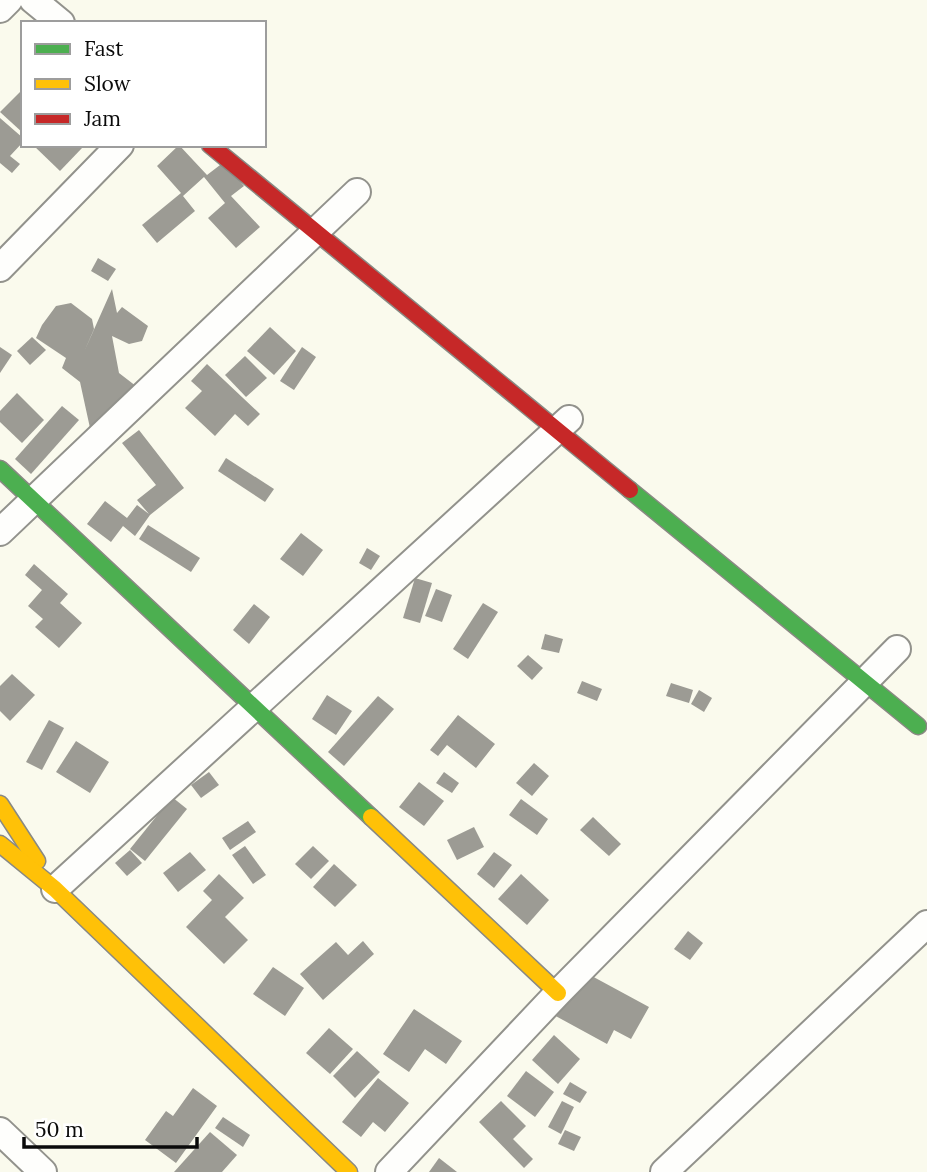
<svg xmlns="http://www.w3.org/2000/svg" width="927" height="1172" font-family="Lora,serif">
	<style>
		.building { fill: #9c9b94 }
		.lines { fill: none; stroke-linecap: round; stroke-linejoin: round }
		.street-casing { stroke: #92928c; stroke-width: 30 }
		.fast-casing { stroke: #898983; stroke-width: 19 }
		.slow-casing { stroke: #898983; stroke-width: 19 }
		.jam-casing { stroke: #898983; stroke-width: 19 }
		.street { stroke: #fefefc; stroke-width: 26 }
		.fast { stroke: #4caf50; stroke-width: 16 }
		.slow { stroke: #ffc107; stroke-width: 16 }
		.jam { stroke: #c62828; stroke-width: 16 }
	</style>
	<rect width="100%" height="100%" fill="#fafaed"/>
	<g class="building">
		<polygon points="23,89 23,133 0,112"/>
		<polygon points="0,118 23,138 23,142 10,156 20,164 12,173 0,163"/>
		<polygon points="33,145 81,145 83,147 60,171"/>
		<polygon points="179,145 207,175 224,162 244,186 231,196 260,227 236,248 208,218 225,203 204,177 183,196 195,211 157,243 142,225 181,193 157,166"/>
		<polygon points="98,258 116,269 108,281 91,271"/>
		<polygon points="112,289 117,313 122,307 148,326 142,341 129,344 112,336 119,373 154,400 140,417 90,428 80,382 62,368 66,358 36,338 42,325 56,306 71,303 92,319 94,329 84,352"/>
		<polygon points="270,327 296,351 274,375 247,351"/>
		<polygon points="32,337 46,350 30,365 17,351"/>
		<polygon points="0,347 12,355 0,373"/>
		<polygon points="302,347 316,357 294,390 280,381"/>
		<polygon points="245,356 267,378 246,397 225,375"/>
		<polygon points="207,364 260,414 248,426 235,414 215,436 185,408 202,391 191,381"/>
		<polygon points="17,393 44,420 22,443 0,422 0,411"/>
		<polygon points="62,406 79,420 31,474 15,459"/>
		<polygon points="139,430 184,488 150,515 135,536 123,526 111,542 87,524 105,501 127,518 137,505 149,514 137,500 156,485 122,443"/>
		<polygon points="226,458 274,489 265,502 218,471"/>
		<polygon points="148,525 200,558 191,572 139,539"/>
		<polygon points="301,533 323,550 303,576 280,559"/>
		<polygon points="367,548 380,556 371,570 359,563"/>
		<polygon points="34,564 68,594 60,603 82,623 59,648 35,627 43,619 28,606 42,590 25,575"/>
		<polygon points="415,578 432,583 420,623 403,618"/>
		<polygon points="436,589 452,595 442,622 425,616"/>
		<polygon points="483,603 498,612 468,659 453,649"/>
		<polygon points="254,604 270,617 249,644 233,630"/>
		<polygon points="545,634 563,639 559,653 541,649"/>
		<polygon points="528,655 543,668 532,680 517,666"/>
		<polygon points="12,674 35,695 10,721 0,711 0,686"/>
		<polygon points="582,681 602,689 597,701 577,693"/>
		<polygon points="671,683 693,690 689,703 666,696"/>
		<polygon points="699,690 712,698 704,712 691,704"/>
		<polygon points="327,695 352,711 336,735 312,719"/>
		<polygon points="378,696 394,709 344,766 328,752"/>
		<polygon points="458,715 495,744 476,768 447,745 438,756 430,750"/>
		<polygon points="49,720 64,728 42,770 26,762"/>
		<polygon points="76,741 109,762 90,793 56,772"/>
		<polygon points="534,763 549,776 532,796 516,783"/>
		<polygon points="209,772 219,785 201,798 191,785"/>
		<polygon points="444,772 459,783 452,793 436,783"/>
		<polygon points="419,782 444,801 424,826 399,807"/>
		<polygon points="172,797 187,809 145,861 130,849"/>
		<polygon points="521,799 548,819 537,835 509,815"/>
		<polygon points="593,817 621,844 609,856 580,830"/>
		<polygon points="248,821 256,832 230,850 222,838"/>
		<polygon points="474,827 484,847 457,860 447,840"/>
		<polygon points="245,846 266,875 253,884 232,855"/>
		<polygon points="313,846 329,861 311,879 295,864"/>
		<polygon points="130,850 142,863 127,876 115,863"/>
		<polygon points="190,852 206,870 178,892 163,873"/>
		<polygon points="494,852 512,865 494,888 477,874"/>
		<polygon points="334,864 357,885 335,907 313,887"/>
		<polygon points="219,874 244,898 225,917 248,940 224,964 186,927 212,900 203,891"/>
		<polygon points="521,874 549,900 527,925 498,899"/>
		<polygon points="688,931 703,943 690,960 674,949"/>
		<polygon points="363,941 374,954 323,1000 300,974 336,942 348,955"/>
		<polygon points="273,967 304,988 285,1016 253,994"/>
		<polygon points="577,968 649,1007 631,1039 614,1030 607,1044 552,1014"/>
		<polygon points="414,1009 462,1041 446,1064 425,1049 409,1072 383,1054"/>
		<polygon points="329,1028 353,1049 330,1074 306,1053"/>
		<polygon points="554,1035 580,1059 558,1084 532,1060"/>
		<polygon points="357,1051 380,1072 355,1098 333,1076"/>
		<polygon points="526,1071 554,1092 535,1117 507,1096"/>
		<polygon points="378,1078 409,1103 385,1132 373,1122 361,1137 342,1122"/>
		<polygon points="570,1082 587,1092 580,1103 563,1094"/>
		<polygon points="193,1088 217,1106 176,1163 145,1140 166,1111 173,1116"/>
		<polygon points="501,1101 526,1126 513,1139 533,1159 524,1168 479,1122"/>
		<polygon points="562,1101 574,1107 561,1134 548,1127"/>
		<polygon points="223,1117 250,1135 243,1147 215,1128"/>
		<polygon points="565,1130 581,1137 574,1151 558,1144"/>
		<polygon points="210,1132 237,1155 222,1172 174,1172"/>
		<polygon points="439,1158 457,1172 429,1172"/>
	</g>
	<g class="lines">
		<g class="street-casing">
			<g id="street">
				<polyline points="33,0 61,23"/>
				<polyline points="0,9 9,0"/>
				<polyline points="0,268 120,145"/>
				<polyline points="0,532 357,192"/>
				<polyline points="55,889 569,419"/>
				<polyline points="0,1131 43,1172"/>
				<polyline points="389,1172 558,993 897,649"/>
				<polyline points="664,1172 927,924"/>
			</g>
		</g>
		<g class="fast-casing">
			<g id="fast">
				<polyline points="0,469 371,817"/>
				<polyline points="630,490 918,726"/>
			</g>
		</g>
		<g class="slow-casing">
			<g id="slow">
				<polyline points="0,804 37,861"/>
				<polyline points="371,817 558,993"/>
				<polyline points="0,844 55,889 349,1172"/>
			</g>
		</g>
		<g class="jam-casing">
			<polyline id="jam" points="210,145 630,490"/>
		</g>
		<use href="#street" class="street"/>
		<use href="#fast" class="fast"/>
		<use href="#slow" class="slow"/>
		<use href="#jam" class="jam"/>
	</g>
	<rect x="21" y="21" width="245" height="126" fill="#ffffff" stroke="#9d9d9d" stroke-width="2"/>
	<rect x="35" y="44" width="35" height="10" fill="#4caf50" stroke="#9d9d9d" stroke-width="2"/>
	<text x="84" y="56" font-size="21" fill="#0a0a0a">Fast</text>
	<rect x="35" y="79" width="35" height="10" fill="#ffc107" stroke="#9d9d9d" stroke-width="2"/>
	<text x="84" y="91" font-size="21" fill="#0a0a0a">Slow</text>
	<rect x="35" y="114" width="35" height="10" fill="#c62828" stroke="#9d9d9d" stroke-width="2"/>
	<text x="84" y="126" font-size="21" fill="#0a0a0a">Jam</text>
	<path d="M24 1137v10h173v-10" fill="none" stroke="#0a0a0a" stroke-width="3.5"/>
	<text x="35" y="1137" font-size="21" fill="#0a0a0a" stroke="#ffffff" stroke-width="5" paint-order="stroke">50 m</text>
</svg>
